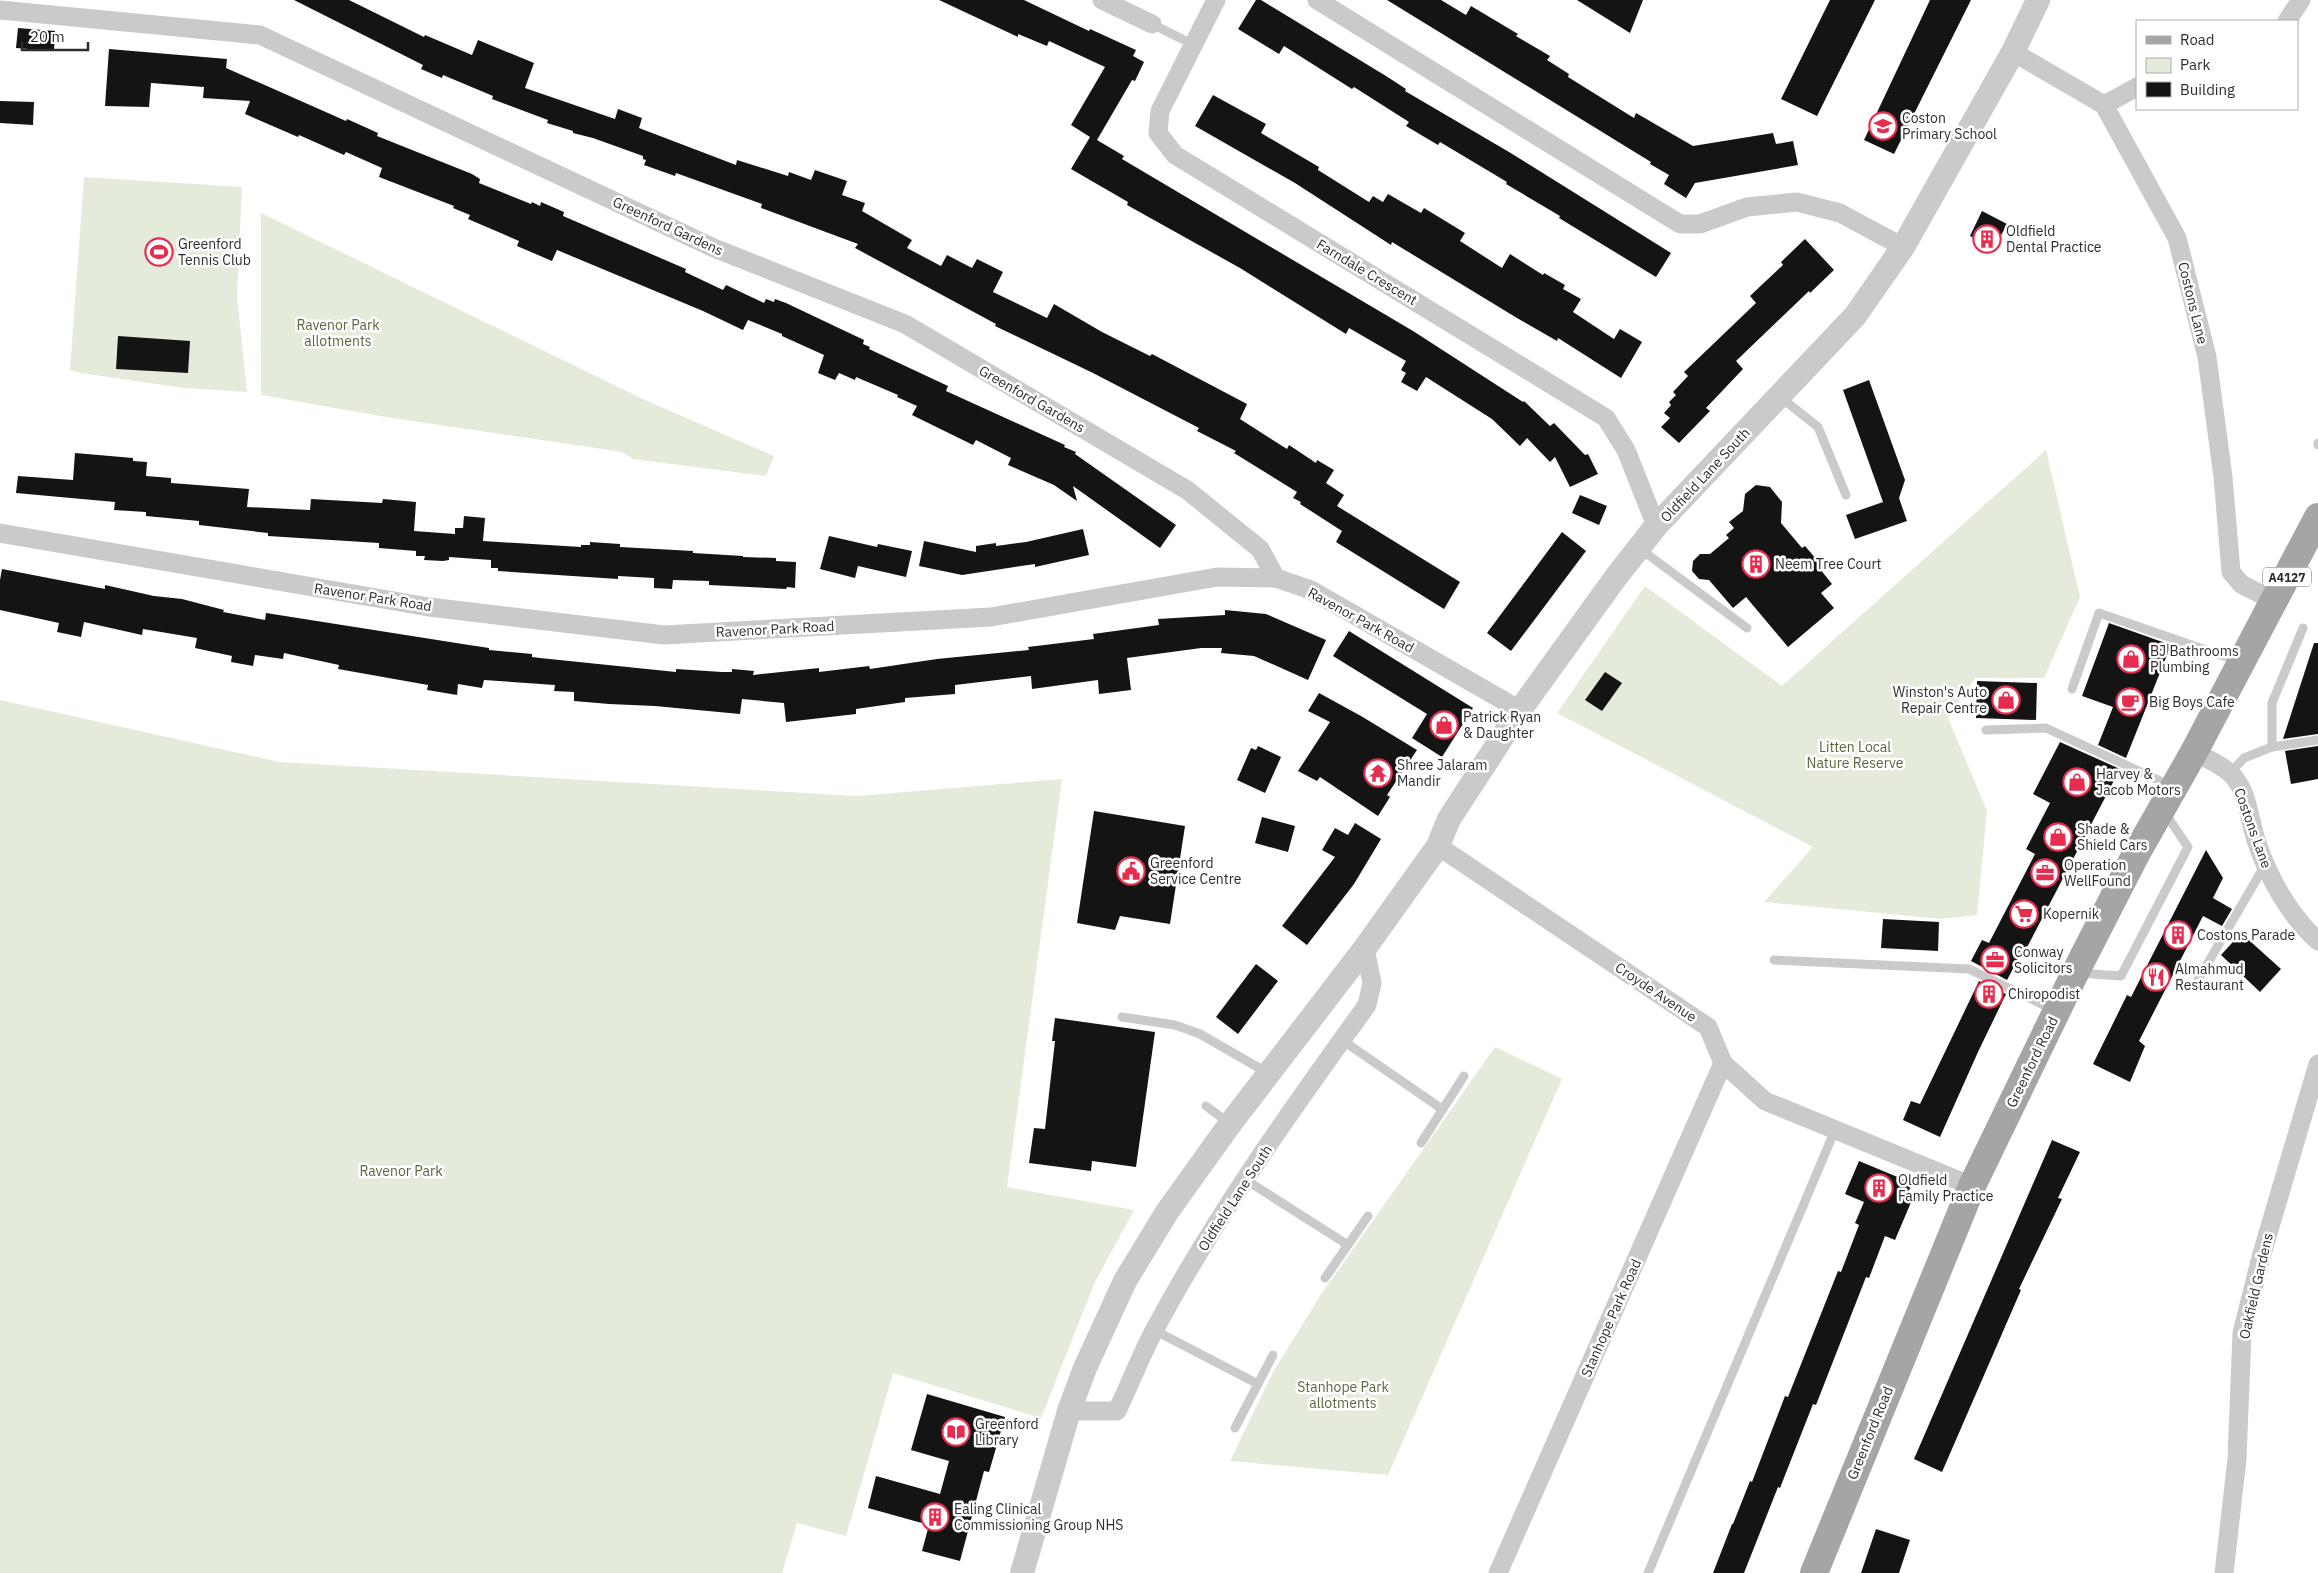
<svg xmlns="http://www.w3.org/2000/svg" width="2318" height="1573" font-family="'IBM Plex Sans',sans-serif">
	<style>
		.green { fill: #e5ebdb }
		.building { fill: #141414 }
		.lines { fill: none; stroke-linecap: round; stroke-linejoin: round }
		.service { stroke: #cacaca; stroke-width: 9 }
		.minor { stroke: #cacaca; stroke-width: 19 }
		.tertiary { stroke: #cacaca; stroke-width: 24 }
		.primary { stroke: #a5a5a5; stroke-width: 28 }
		.labels { text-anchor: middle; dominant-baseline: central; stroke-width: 5; stroke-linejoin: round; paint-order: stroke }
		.shield { fill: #fff; stroke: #6c6c6c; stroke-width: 1 }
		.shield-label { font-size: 12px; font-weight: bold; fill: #2d2d2d }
		.poi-label { font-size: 14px; fill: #2d2d2d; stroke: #fff; text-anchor: start }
		.street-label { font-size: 14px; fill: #2d2d2d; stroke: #fff }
		.park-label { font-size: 14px; fill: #56693b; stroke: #fff }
	</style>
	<rect width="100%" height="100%" fill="#fff"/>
	<g class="green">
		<polygon points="84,177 242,187 237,297 247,392 184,388 81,373 70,370"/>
		<polygon points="261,213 645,400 774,456 766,476 633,459 622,452 386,417 261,395"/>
		<polygon points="2046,450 2080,597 2044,678 1975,678 1948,718 1987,811 1977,915 1941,919 1764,902 1813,847 1557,713 1645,586 1782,686"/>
		<polygon points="0,700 280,762 856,796 1062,779 1007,1187 1134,1210 1095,1282 1041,1418 893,1373 846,1536 797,1523 782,1573 0,1573"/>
		<polygon points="1495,1047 1562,1079 1388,1475 1230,1461 1273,1372 1320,1296"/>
	</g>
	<g class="building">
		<polygon points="294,0 349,0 424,37 425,35 472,55 478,40 534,63 525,88 615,119 618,109 642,118 639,128 736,165 737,160 788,176 789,172 811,180 815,170 847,181 842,195 865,203 862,211 912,240 907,248 941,266 947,255 972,268 977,259 1003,272 993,292 1047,318 1054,304 1102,332 1150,356 1152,354 1247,404 1240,419 1287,449 1289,445 1316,463 1317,460 1334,470 1326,483 1344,495 1337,506 1460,582 1444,609 1336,542 1342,531 1300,504 1301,502 1293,498 1297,492 1234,453 1236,451 1197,431 1199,428 1093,373 995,326 996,324 855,248 858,244 761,208 762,204 676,173 675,176 644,165 646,160 643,159 643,156 593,138 573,133 573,131 547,123 548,120 492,99 493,96 443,75 442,78 421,69 423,65"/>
		<polygon points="939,0 1024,0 1089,31 1090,29 1136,50 1133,56 1144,62 1135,81 1132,80 1097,140 1124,156 1122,159 1413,331 1523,402 1524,401 1550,426 1554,423 1585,455 1588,454 1598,474 1570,487 1555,457 1550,462 1527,438 1520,446 1492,419 1426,377 1417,391 1401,382 1406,373 1401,370 1406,361 1349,328 1346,334 1240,268 1127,205 1128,202 1071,169 1090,137 1071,125 1105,67 1049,41 1047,46 1018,34 1018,37"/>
		<polygon points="1256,0 1261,0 1386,76 1406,89 1405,91 1509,152 1671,253 1656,277 1559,218 1560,216 1506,184 1507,182 1440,142 1438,145 1406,126 1409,122 1354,87 1352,89 1284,46 1279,54 1238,29"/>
		<polygon points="1387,0 1441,0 1466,15 1471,6 1518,34 1516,36 1550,56 1547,60 1569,74 1568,77 1634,118 1636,113 1693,146 1773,133 1776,144 1793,141 1798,165 1695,183 1686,198 1664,184 1669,175 1650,164 1651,162"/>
		<polygon points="1577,0 1643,0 1630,33"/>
		<polygon points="1830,0 1875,0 1817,116 1781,99"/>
		<polygon points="1930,0 1971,0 1894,154 1864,140"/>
		<polygon points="18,28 55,31 54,51 16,48"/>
		<polygon points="109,49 227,59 226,68 346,121 347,119 378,133 377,136 472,174 480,179 479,183 531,204 532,202 540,206 541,202 564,212 563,216 686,269 685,272 723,290 726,285 764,303 766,299 774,302 775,299 786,303 864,340 863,344 870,347 869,349 948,386 946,391 1065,445 1064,447 1076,452 1075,454 1176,525 1160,548 1073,486 1077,501 1054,485 1008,465 1011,458 976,440 973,445 912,415 917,406 897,397 898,395 856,377 855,380 839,373 835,380 818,373 824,355 782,336 782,334 748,320 743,330 703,311 557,250 552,261 517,246 519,241 468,219 470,215 453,208 454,206 379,177 382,168 346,152 344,155 299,135 298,137 245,114 250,101 203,98 204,87 151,83 149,107 105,106"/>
		<polygon points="1213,95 1266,124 1261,133 1319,167 1318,170 1369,202 1373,196 1383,202 1388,194 1421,213 1424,208 1465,233 1460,241 1502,268 1510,254 1543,275 1544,273 1565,285 1563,289 1581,299 1573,312 1614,339 1620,329 1642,342 1621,378 1558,338 1557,341 1517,318 1392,242 1391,245 1295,183 1195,126"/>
		<polygon points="0,101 34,102 33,125 0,123"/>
		<polygon points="1982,211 2007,224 1994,249 1970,236"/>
		<polygon points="1805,239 1834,270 1810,293 1809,291 1736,361 1743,369 1706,408 1710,411 1679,443 1661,427 1670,418 1664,413 1671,405 1669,402 1676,395 1673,392 1688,376 1684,372 1756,303 1750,296 1783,265 1781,262"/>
		<polygon points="118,336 190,341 188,373 116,369"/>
		<polygon points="1869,380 1905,480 1899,498 1907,521 1855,539 1846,515 1883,502 1843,390"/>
		<polygon points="75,453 133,458 133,461 147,462 146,476 171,478 171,483 249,489 247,507 310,510 311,499 382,503 383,499 416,502 414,531 455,534 455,528 463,528 464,516 485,518 483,541 581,547 581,545 590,545 590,542 620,544 620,547 693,551 693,553 743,556 743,557 776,558 776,561 796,562 795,588 787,587 786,589 709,585 709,581 673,580 672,589 654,588 654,578 618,576 618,579 498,571 498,568 491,568 491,560 449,557 449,560 443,561 424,560 425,556 416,556 416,551 379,548 379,543 268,536 268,533 199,525 199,521 146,516 146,512 114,510 115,502 16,493 18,476 73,480"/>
		<polygon points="1756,485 1770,487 1782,502 1781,523 1802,548 1805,546 1823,567 1820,569 1832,584 1821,593 1834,608 1788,647 1746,597 1733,608 1709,580 1699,579 1692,571 1693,561 1700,554 1710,554 1729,538 1726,535 1734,528 1729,522 1743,511 1745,494"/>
		<polygon points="1580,495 1607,506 1599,525 1572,513"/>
		<polygon points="1083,529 1089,555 1035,567 1035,564 962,575 919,566 924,541 976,552 976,546 996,543 996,546 1026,542"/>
		<polygon points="1562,532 1586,551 1511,651 1487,633"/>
		<polygon points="829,536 877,547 878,544 912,551 906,577 858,566 855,578 820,569"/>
		<polygon points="2,569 105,589 105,585 154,596 182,599 224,610 223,612 265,620 266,613 469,645 489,648 489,650 532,654 532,657 540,658 676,672 676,669 722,672 732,672 732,669 754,671 753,675 819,668 819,672 869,666 870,669 937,659 1029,650 1028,647 1094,639 1093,634 1159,625 1158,619 1225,615 1225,610 1266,614 1326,640 1308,680 1254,656 1221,653 1222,648 1201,648 1127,658 1131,690 1099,694 1098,680 1032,689 1031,676 955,685 955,694 905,698 905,702 856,709 856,714 786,722 784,703 742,699 740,714 655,706 609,704 574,701 574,692 554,691 555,685 484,680 482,688 458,684 457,695 427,690 428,685 338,669 339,665 284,653 283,659 255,655 253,666 231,662 232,656 195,648 197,638 143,629 142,635 84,622 81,637 57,632 59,623 0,610 0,580"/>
		<polygon points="2109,623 2171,645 2126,758 2098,745 2113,707 2082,696"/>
		<polygon points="1349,631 1473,708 1442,757 1412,738 1427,714 1333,656"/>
		<polygon points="2314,643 2318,643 2318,734 2283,739"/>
		<polygon points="1605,672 1622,683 1602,711 1585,700"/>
		<polygon points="1977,681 2037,683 2036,720 1976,718"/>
		<polygon points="1319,693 1361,716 1417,750 1387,795 1390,797 1378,816 1320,777 1317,781 1298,771 1330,722 1308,711"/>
		<polygon points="2060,742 2120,769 2023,955 2021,954 2007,980 1971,961 1982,940 1989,943 2035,854 2026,849 2050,803 2033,794"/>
		<polygon points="1258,746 1281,757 1265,793 1237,780 1251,748 1256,750"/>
		<polygon points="2318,746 2318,779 2291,784 2285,751"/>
		<polygon points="1094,811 1185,826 1170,924 1120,916 1115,930 1077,923"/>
		<polygon points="1262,817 1295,826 1288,852 1255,843"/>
		<polygon points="1355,823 1381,839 1354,884 1307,945 1282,926 1335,857 1322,850 1335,828 1348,835"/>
		<polygon points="2206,850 2223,878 2213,898 2232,909 2222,926 2203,916 2139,1041 2145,1046 2130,1082 2093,1064 2127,995 2131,997"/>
		<polygon points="1883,919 1939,922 1938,951 1881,948"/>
		<polygon points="2241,933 2281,969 2260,992 2221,955"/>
		<polygon points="1256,964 1278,981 1238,1034 1216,1017"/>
		<polygon points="1979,981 2006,994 1978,1052 1940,1137 1903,1120 1911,1101 1920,1104"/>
		<polygon points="1055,1018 1155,1032 1136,1167 1092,1161 1091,1171 1029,1163 1034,1128 1045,1129 1055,1041 1052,1041"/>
		<polygon points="2052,1140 2080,1152 2058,1198 2062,1199 2019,1289 2021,1290 1942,1472 1914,1459"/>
		<polygon points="1859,1161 1912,1183 1906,1198 1912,1200 1895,1240 1885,1236 1869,1278 1866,1277 1816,1405 1813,1404 1780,1488 1778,1487 1744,1573 1713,1573 1732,1524 1733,1524 1750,1481 1752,1482 1785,1396 1788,1397 1838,1271 1841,1272 1859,1225 1855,1223 1864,1202 1845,1194"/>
		<polygon points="927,1394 1005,1417 989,1472 984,1471 960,1561 922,1551 929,1525 868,1508 876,1476 940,1494 949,1461 911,1450"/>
		<polygon points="1876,1529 1910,1540 1899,1573 1861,1573"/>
	</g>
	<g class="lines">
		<g class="service">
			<polyline points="1152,24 1192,44"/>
			<polyline points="1779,396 1818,427 1846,495"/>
			<polyline points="2318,443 2318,445"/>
			<polyline points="1639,548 1747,628"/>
			<polyline points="2072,689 2099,613 2238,661"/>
			<polyline points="1986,730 2046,728 2171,786"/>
			<polyline points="2272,747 2318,740"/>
			<polyline points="2230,773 2244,758 2272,747 2272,703 2303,628"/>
			<polyline points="1774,960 1969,969 2054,1010"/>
			<polyline points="2079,973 2121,976 2188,847 2165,813"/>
			<polyline points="2195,985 2265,865"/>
			<polyline points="1122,1017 1175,1025 1200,1034 1268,1073"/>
			<polyline points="1342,1040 1442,1109"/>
			<polyline points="1206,1106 1229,1123"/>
			<polyline points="1421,1143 1464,1076"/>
			<polyline points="1246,1180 1348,1245"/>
			<polyline points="1325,1278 1368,1216"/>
			<polyline points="1154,1330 1258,1384"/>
			<polyline points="1235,1428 1273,1355"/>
			<polyline points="1648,1573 1835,1130"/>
		</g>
		<g class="minor">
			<polyline points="1102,0 1152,24"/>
			<polyline points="1216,0 1160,111 1158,133 1175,155 1606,418 1626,450 1656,526"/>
			<polyline points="1317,0 1680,224 1700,224 1747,207 1797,202 1840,213 1903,247"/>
			<polyline points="0,10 260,35 714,248 905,324 1187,490 1260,549 1276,578"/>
			<polyline points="2287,21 2301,0"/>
			<polyline points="2013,52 2104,105 2177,238 2207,357 2223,477 2231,572 2241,584 2274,601"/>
			<polyline points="2104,105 2137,87"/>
			<polyline points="0,533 429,607 664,635 991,617 1217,577 1276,578 1311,590 1520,710"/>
			<path d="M2194 752C2205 758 2220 764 2230 773 2248 789 2249 819 2256 840 2268 877 2289 915 2318 941"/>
			<polyline points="1438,846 1708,1027 1723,1063 1765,1101 1972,1186"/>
			<path d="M1069 1411H1117C1130 1384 1141 1355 1155 1329 1216 1215 1292 1109 1367 1005L1372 983 1365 948"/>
			<polyline points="1498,1573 1723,1063"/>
			<polyline points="2224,1573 2237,1459 2242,1333 2261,1257 2318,1064"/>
		</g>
		<polyline class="tertiary" points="1022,1573 1069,1411 1085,1368 1125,1281 1167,1212 1230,1124 1365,948 1438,846 1449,819 1520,710 1616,577 1656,526 1855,316 1903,247 2013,52 2038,0"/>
		<polyline class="primary" points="1814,1573 1972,1186 2075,973 2136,854 2194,752 2318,517"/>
	</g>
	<defs>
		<g id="school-ring" transform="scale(1.4375)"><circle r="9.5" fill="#fff" stroke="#e72d4f" stroke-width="1.5"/><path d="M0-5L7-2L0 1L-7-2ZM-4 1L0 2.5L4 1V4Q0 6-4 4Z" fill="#e72d4f"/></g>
		<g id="building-ring" transform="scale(1.4375)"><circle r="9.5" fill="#fff" stroke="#e72d4f" stroke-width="1.5"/><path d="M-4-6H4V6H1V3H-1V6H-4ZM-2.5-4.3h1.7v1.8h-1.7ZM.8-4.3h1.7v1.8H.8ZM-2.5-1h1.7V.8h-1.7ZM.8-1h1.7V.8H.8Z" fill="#e72d4f"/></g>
		<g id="stadium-ring" transform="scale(1.4375)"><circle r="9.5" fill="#fff" stroke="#e72d4f" stroke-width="1.5"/><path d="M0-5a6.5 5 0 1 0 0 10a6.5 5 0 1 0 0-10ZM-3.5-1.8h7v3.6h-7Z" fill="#e72d4f"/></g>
		<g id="shop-ring" transform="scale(1.4375)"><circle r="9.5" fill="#fff" stroke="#e72d4f" stroke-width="1.5"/><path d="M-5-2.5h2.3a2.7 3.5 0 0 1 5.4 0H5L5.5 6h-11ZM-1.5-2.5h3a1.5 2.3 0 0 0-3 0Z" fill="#e72d4f"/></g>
		<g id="cafe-ring" transform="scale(1.4375)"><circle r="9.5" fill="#fff" stroke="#e72d4f" stroke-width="1.5"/><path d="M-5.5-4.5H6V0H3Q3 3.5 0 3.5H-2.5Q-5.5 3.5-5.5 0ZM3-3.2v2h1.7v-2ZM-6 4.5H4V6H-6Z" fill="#e72d4f"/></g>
		<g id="temple-ring" transform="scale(1.4375)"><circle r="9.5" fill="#fff" stroke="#e72d4f" stroke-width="1.5"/><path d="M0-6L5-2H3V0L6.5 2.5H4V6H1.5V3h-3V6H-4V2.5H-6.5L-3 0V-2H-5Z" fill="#e72d4f"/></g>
		<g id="civic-ring" transform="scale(1.4375)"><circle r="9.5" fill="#fff" stroke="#e72d4f" stroke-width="1.5"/><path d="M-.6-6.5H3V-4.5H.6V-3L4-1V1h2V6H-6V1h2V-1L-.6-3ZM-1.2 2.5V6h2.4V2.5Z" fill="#e72d4f"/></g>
		<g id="office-ring" transform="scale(1.4375)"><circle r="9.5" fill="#fff" stroke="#e72d4f" stroke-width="1.5"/><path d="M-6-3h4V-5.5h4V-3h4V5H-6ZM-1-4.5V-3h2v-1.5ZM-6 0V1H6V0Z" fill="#e72d4f"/></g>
		<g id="supermarket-ring" transform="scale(1.4375)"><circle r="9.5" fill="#fff" stroke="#e72d4f" stroke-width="1.5"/><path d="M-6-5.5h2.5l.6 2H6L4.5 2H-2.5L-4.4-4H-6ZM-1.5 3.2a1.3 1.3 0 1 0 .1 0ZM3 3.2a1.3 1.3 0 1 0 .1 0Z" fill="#e72d4f"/></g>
		<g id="restaurant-ring" transform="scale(1.4375)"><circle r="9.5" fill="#fff" stroke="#e72d4f" stroke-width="1.5"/><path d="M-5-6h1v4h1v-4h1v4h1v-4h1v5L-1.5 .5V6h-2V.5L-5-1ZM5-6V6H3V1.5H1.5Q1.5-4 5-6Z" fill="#e72d4f"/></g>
		<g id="library-ring" transform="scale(1.4375)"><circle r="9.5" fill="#fff" stroke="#e72d4f" stroke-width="1.5"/><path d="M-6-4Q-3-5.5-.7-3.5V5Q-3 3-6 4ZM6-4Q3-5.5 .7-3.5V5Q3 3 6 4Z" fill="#e72d4f"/></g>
	</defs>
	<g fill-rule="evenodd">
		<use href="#school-ring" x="1883" y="126"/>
		<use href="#building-ring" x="1987" y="239"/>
		<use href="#stadium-ring" x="159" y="252"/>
		<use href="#building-ring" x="1756" y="564"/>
		<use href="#shop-ring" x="2131" y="659"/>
		<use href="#shop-ring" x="2006" y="700"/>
		<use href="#cafe-ring" x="2130" y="702"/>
		<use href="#shop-ring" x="1444" y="725"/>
		<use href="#temple-ring" x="1378" y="773"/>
		<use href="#shop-ring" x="2077" y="782"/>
		<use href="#shop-ring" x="2058" y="837"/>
		<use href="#civic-ring" x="1131" y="871"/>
		<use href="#office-ring" x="2045" y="873"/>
		<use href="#supermarket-ring" x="2024" y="914"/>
		<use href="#building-ring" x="2178" y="935"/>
		<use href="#office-ring" x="1995" y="960"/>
		<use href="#restaurant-ring" x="2156" y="977"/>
		<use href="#building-ring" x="1989" y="994"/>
		<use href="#building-ring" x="1879" y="1188"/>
		<use href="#library-ring" x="956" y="1432"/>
		<use href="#building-ring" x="935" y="1517"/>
	</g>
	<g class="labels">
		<rect class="shield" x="2263" y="567.5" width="48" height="19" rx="4"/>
		<g class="shield-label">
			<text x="2287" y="577">A4127</text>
		</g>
		<g class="poi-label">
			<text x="1902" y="118">Coston<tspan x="1902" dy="16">Primary School</tspan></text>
			<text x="2006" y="231">Oldfield<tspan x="2006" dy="16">Dental Practice</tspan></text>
			<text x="178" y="244">Greenford<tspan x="178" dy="16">Tennis Club</tspan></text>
			<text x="1775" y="564">Neem Tree Court</text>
			<text x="2150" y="651">BJ Bathrooms<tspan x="2150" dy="16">Plumbing</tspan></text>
			<text x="1987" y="692" text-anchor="end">Winston's Auto<tspan x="1987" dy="16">Repair Centre</tspan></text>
			<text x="2149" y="702">Big Boys Cafe</text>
			<text x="1463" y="717">Patrick Ryan<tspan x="1463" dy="16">&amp; Daughter</tspan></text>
			<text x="1397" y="765">Shree Jalaram<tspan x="1397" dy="16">Mandir</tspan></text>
			<text x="2096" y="774">Harvey &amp;<tspan x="2096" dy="16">Jacob Motors</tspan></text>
			<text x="2077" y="829">Shade &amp;<tspan x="2077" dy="16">Shield Cars</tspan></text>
			<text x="1150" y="863">Greenford<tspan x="1150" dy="16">Service Centre</tspan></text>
			<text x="2064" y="865">Operation<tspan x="2064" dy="16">WellFound</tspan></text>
			<text x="2043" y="914">Kopernik</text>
			<text x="2197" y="935">Costons Parade</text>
			<text x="2014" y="952">Conway<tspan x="2014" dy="16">Solicitors</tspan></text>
			<text x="2175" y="969">Almahmud<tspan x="2175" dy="16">Restaurant</tspan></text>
			<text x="2008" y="994">Chiropodist</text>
			<text x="1898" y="1180">Oldfield<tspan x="1898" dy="16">Family Practice</tspan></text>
			<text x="975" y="1424">Greenford<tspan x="975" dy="16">Library</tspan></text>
			<text x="954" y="1509">Ealing Clinical<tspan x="954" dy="16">Commissioning Group NHS</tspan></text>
		</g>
		<g class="street-label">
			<text transform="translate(668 226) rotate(25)">Greenford Gardens</text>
			<text transform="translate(1367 272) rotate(31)">Farndale Crescent</text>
			<text transform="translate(2193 303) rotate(76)">Costons Lane</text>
			<text transform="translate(1032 399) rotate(30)">Greenford Gardens</text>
			<text transform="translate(1705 475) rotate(-47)">Oldfield Lane South</text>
			<text transform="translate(373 597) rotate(9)">Ravenor Park Road</text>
			<text transform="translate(1361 620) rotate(29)">Ravenor Park Road</text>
			<text transform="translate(775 629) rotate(-3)">Ravenor Park Road</text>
			<text transform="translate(2253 828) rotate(70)">Costons Lane</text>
			<text transform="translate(1656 992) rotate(34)">Croyde Avenue</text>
			<text transform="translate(2032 1062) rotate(-64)">Greenford Road</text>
			<text transform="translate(1235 1198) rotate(-57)">Oldfield Lane South</text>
			<text transform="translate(2256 1286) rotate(-77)">Oakfield Gardens</text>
			<text transform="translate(1611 1318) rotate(-66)">Stanhope Park Road</text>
			<text transform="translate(1870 1433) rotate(-68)">Greenford Road</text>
		</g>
		<g class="park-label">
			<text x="338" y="325">Ravenor Park<tspan x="338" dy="16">allotments</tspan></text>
			<text x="1855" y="747">Litten Local<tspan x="1855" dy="16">Nature Reserve</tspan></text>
			<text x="401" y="1171">Ravenor Park</text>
			<text x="1343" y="1387">Stanhope Park<tspan x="1343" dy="16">allotments</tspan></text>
		</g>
	</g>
	<rect x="2136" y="20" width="162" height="90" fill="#ffffff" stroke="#ababab"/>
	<rect x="2146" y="36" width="25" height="8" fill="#a5a5a5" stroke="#ababab"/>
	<text x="2180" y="45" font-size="15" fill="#2d2d2d">Road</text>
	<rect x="2146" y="58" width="25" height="15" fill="#e5ebdb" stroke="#ababab"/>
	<text x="2180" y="70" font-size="15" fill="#2d2d2d">Park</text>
	<rect x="2146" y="82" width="25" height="15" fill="#141414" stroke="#ababab"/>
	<text x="2180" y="95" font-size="15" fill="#2d2d2d">Building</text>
	<path d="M22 42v8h66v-8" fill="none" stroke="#2d2d2d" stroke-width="2.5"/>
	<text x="30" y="42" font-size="15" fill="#2d2d2d" stroke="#ffffff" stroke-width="4" paint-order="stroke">20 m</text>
</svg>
